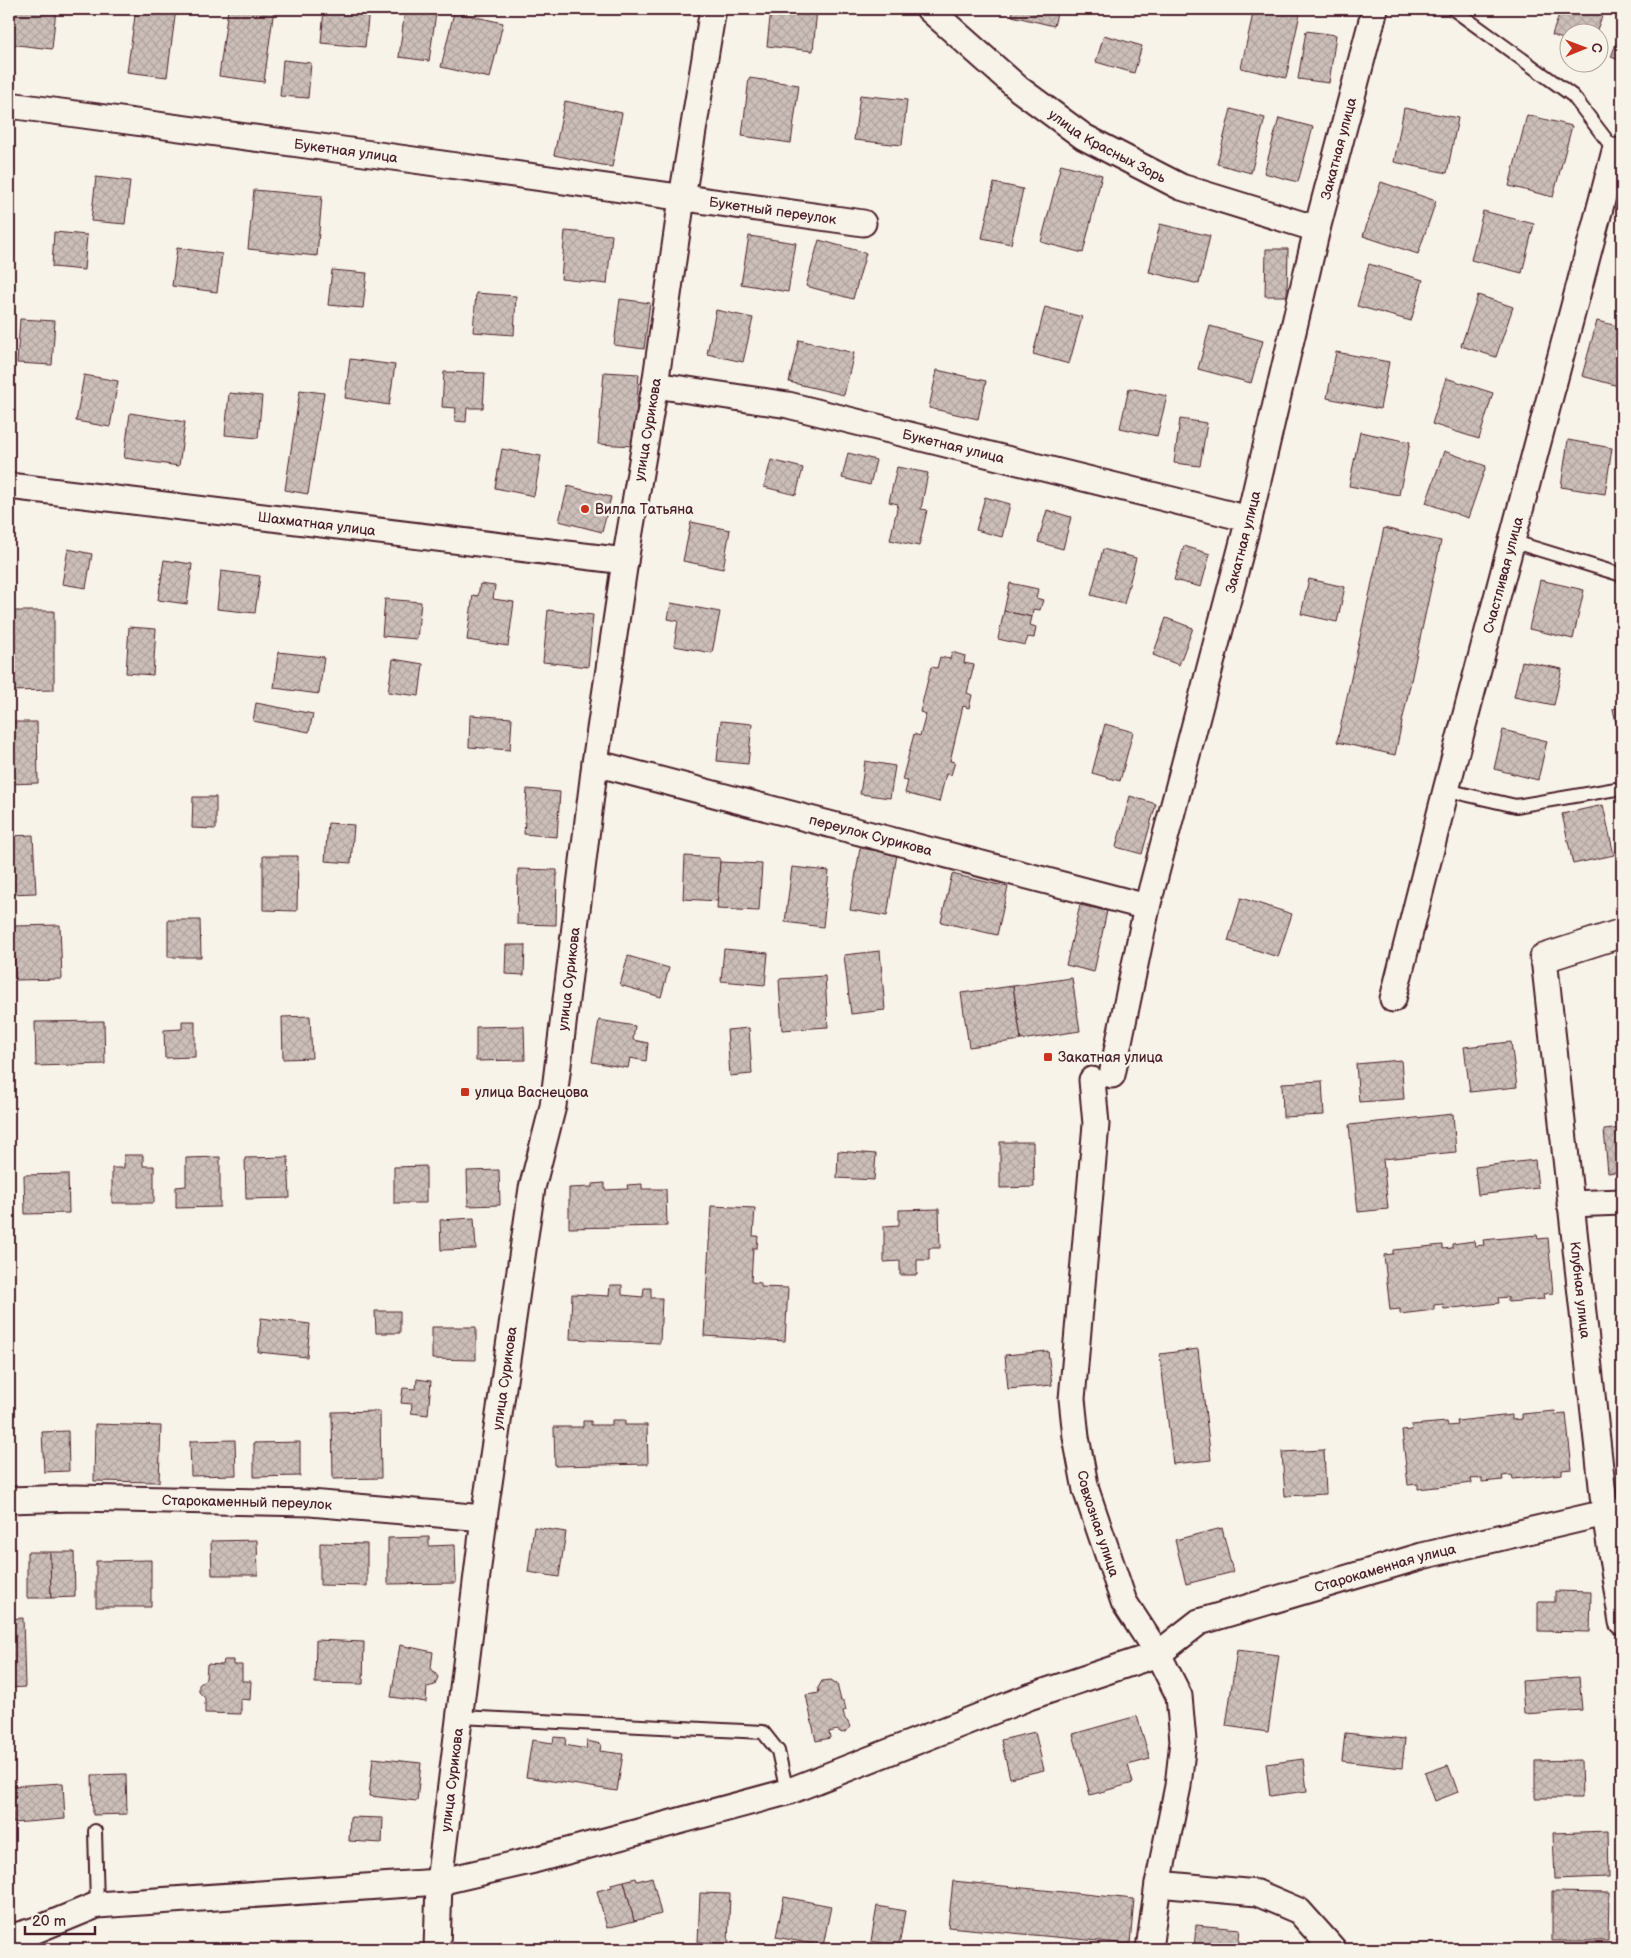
<svg xmlns="http://www.w3.org/2000/svg" width="1631" height="1958" font-family="'Balsamiq Sans',sans-serif">
	<style>
		.building { fill: url(#building-cross-hatch); stroke: #4a1f2b }
		.lines { fill: none; stroke-linecap: round; stroke-linejoin: round }
		.service-casing { stroke: #4a1f2b; stroke-width: 16 }
		.minor-casing { stroke: #4a1f2b; stroke-width: 29 }
		.tertiary-casing { stroke: #4a1f2b; stroke-width: 31 }
		.service { stroke: #f7f3e8; stroke-width: 12 }
		.minor { stroke: #f7f3e8; stroke-width: 25 }
		.tertiary { stroke: #f7f3e8; stroke-width: 28 }
		.poi-dot { fill: #c8321e; stroke: #f7f3e8; stroke-width: 2 }
		.labels { text-anchor: middle; dominant-baseline: central; stroke-width: 5; stroke-linejoin: round; paint-order: stroke }
		.street-label { font-size: 14px; fill: #4a1f2b; stroke: #f7f3e8 }
		.poi-label { font-size: 14px; fill: #4a1f2b; stroke: #f7f3e8; text-anchor: start }
	</style>
	<defs>
		<pattern id="building-cross-hatch" width="8" height="8" patternUnits="userSpaceOnUse" patternTransform="scale(1.25)"><rect width="8" height="8" fill="#ccbfb9"/><path d="M0 0l8 8M0 8l8-8" fill="none" stroke="#b1a49f"/></pattern>
	</defs>
	<rect width="100%" height="100%" fill="#f7f3e8"/>
	<filter id="ink" filterUnits="userSpaceOnUse"><feTurbulence type="fractalNoise" baseFrequency=".02" numOctaves="2"/><feDisplacementMap in="SourceGraphic" scale="10" xChannelSelector="R" yChannelSelector="G"/><feConvolveMatrix kernelMatrix="1 2 1 2 8 2 1 2 1" color-interpolation-filters="sRGB"/></filter>
	<g filter="url(#ink)">
		<g class="building">
			<polygon points="13,9 56,9 52,49 9,44"/>
			<polygon points="136,9 176,9 167,77 127,72"/>
			<polygon points="228,9 274,9 264,82 219,76"/>
			<polygon points="324,9 369,9 365,47 321,43"/>
			<polygon points="405,9 436,13 429,61 399,57"/>
			<polygon points="771,9 817,9 813,51 767,46"/>
			<polygon points="1013,9 1058,9 1054,26 1012,16"/>
			<polygon points="1254,9 1301,9 1286,78 1241,68"/>
			<polygon points="1561,9 1605,9 1596,32 1568,32 1568,41 1552,35"/>
			<polygon points="454,12 503,23 490,78 441,67"/>
			<polygon points="1622,28 1622,61 1611,57"/>
			<polygon points="1306,31 1336,35 1329,83 1298,79"/>
			<polygon points="1104,35 1142,46 1134,73 1096,62"/>
			<polygon points="283,60 311,63 308,98 280,96"/>
			<polygon points="749,78 799,85 791,143 742,136"/>
			<polygon points="860,95 907,100 902,145 854,140"/>
			<polygon points="565,101 622,113 612,167 554,155"/>
			<polygon points="1404,108 1458,118 1447,173 1394,162"/>
			<polygon points="1231,109 1265,118 1251,173 1217,164"/>
			<polygon points="1527,115 1572,126 1553,197 1509,186"/>
			<polygon points="1279,118 1313,127 1298,182 1264,173"/>
			<polygon points="1061,164 1102,175 1083,253 1041,242"/>
			<polygon points="96,177 130,181 125,224 91,221"/>
			<polygon points="1381,182 1436,201 1418,254 1363,236"/>
			<polygon points="994,183 1023,189 1011,244 982,238"/>
			<polygon points="254,190 322,196 317,256 248,249"/>
			<polygon points="1483,211 1534,224 1522,273 1471,260"/>
			<polygon points="1160,224 1210,236 1199,284 1149,272"/>
			<polygon points="565,231 612,235 607,284 561,279"/>
			<polygon points="54,232 87,235 84,270 52,267"/>
			<polygon points="749,236 796,243 788,292 741,284"/>
			<polygon points="819,240 866,253 853,299 806,286"/>
			<polygon points="177,248 222,254 217,292 172,286"/>
			<polygon points="1266,249 1288,249 1287,296 1265,296"/>
			<polygon points="1369,264 1423,280 1411,321 1357,306"/>
			<polygon points="332,270 367,273 363,308 328,305"/>
			<polygon points="476,293 516,296 514,335 473,332"/>
			<polygon points="1478,295 1513,307 1496,357 1461,346"/>
			<polygon points="620,299 650,303 644,349 614,345"/>
			<polygon points="1045,307 1082,317 1069,364 1033,354"/>
			<polygon points="716,310 753,318 743,362 707,354"/>
			<polygon points="20,319 55,321 52,365 17,363"/>
			<polygon points="1597,321 1622,327 1622,387 1582,376"/>
			<polygon points="1210,326 1263,341 1251,383 1198,369"/>
			<polygon points="799,340 854,353 844,395 789,382"/>
			<polygon points="1336,352 1389,362 1380,409 1327,398"/>
			<polygon points="350,359 395,365 389,405 345,398"/>
			<polygon points="937,370 986,381 978,419 929,408"/>
			<polygon points="444,372 485,373 483,408 467,408 466,422 455,421 456,408 442,407"/>
			<polygon points="604,372 639,374 634,446 598,444"/>
			<polygon points="84,375 118,381 110,427 76,421"/>
			<polygon points="1446,378 1493,393 1479,439 1432,424"/>
			<polygon points="1129,388 1167,396 1157,436 1120,428"/>
			<polygon points="300,390 324,393 308,494 285,490"/>
			<polygon points="229,393 262,396 258,438 225,435"/>
			<polygon points="130,413 185,422 179,466 124,458"/>
			<polygon points="1180,419 1207,423 1200,466 1174,463"/>
			<polygon points="1360,432 1410,442 1399,495 1349,486"/>
			<polygon points="1568,440 1612,448 1605,494 1561,487"/>
			<polygon points="502,449 541,456 534,496 495,488"/>
			<polygon points="1444,451 1486,466 1468,518 1426,503"/>
			<polygon points="848,453 876,460 870,485 842,478"/>
			<polygon points="771,460 803,468 796,495 764,487"/>
			<polygon points="897,467 928,473 921,509 927,510 919,546 890,540 898,504 889,502"/>
			<polygon points="568,486 611,497 602,532 559,521"/>
			<polygon points="985,497 1010,504 1002,537 976,530"/>
			<polygon points="1047,510 1071,517 1063,549 1038,542"/>
			<polygon points="691,522 730,530 723,569 683,561"/>
			<polygon points="1384,528 1441,541 1395,755 1337,742"/>
			<polygon points="1184,546 1210,554 1201,587 1174,580"/>
			<polygon points="68,549 92,554 86,588 62,584"/>
			<polygon points="1103,549 1136,558 1124,604 1091,595"/>
			<polygon points="164,560 192,564 187,604 158,600"/>
			<polygon points="221,571 260,576 255,613 217,609"/>
			<polygon points="1309,579 1345,587 1337,622 1301,614"/>
			<polygon points="1540,580 1584,590 1573,639 1529,629"/>
			<polygon points="1010,583 1038,589 1036,598 1043,600 1040,610 1033,609 1032,617 1004,611"/>
			<polygon points="480,584 495,586 493,599 514,602 508,646 467,640 473,595 478,596"/>
			<polygon points="385,599 421,602 417,639 382,636"/>
			<polygon points="671,603 720,612 712,653 674,646 678,621 668,619"/>
			<polygon points="548,610 593,615 588,667 543,662"/>
			<polygon points="9,611 54,611 54,690 9,691"/>
			<polygon points="1004,611 1032,617 1030,625 1036,627 1034,638 1028,637 1025,645 998,639"/>
			<polygon points="1166,618 1193,628 1179,665 1153,655"/>
			<polygon points="129,627 156,629 153,675 126,673"/>
			<polygon points="278,652 324,657 319,694 274,688"/>
			<polygon points="952,652 965,656 964,663 974,665 967,693 972,695 969,708 963,706 950,761 955,762 951,775 946,774 939,802 905,793 908,781 902,780 914,734 920,736 926,714 920,712 931,667 937,668 940,657 950,659"/>
			<polygon points="393,659 423,664 419,696 388,692"/>
			<polygon points="1522,661 1562,669 1554,705 1514,697"/>
			<polygon points="256,703 313,714 309,732 253,721"/>
			<polygon points="1622,707 1622,749 1613,709"/>
			<polygon points="470,715 512,718 510,750 469,747"/>
			<polygon points="721,721 752,724 748,764 717,761"/>
			<polygon points="9,722 37,722 38,783 9,784"/>
			<polygon points="1105,724 1133,732 1120,781 1092,773"/>
			<polygon points="1503,730 1547,741 1538,780 1494,769"/>
			<polygon points="865,761 895,766 890,798 860,794"/>
			<polygon points="527,789 560,792 557,837 524,834"/>
			<polygon points="1130,796 1156,804 1142,854 1116,847"/>
			<polygon points="193,797 216,797 216,829 192,828"/>
			<polygon points="1603,805 1614,855 1573,864 1562,814"/>
			<polygon points="328,823 354,825 351,863 325,861"/>
			<polygon points="33,835 36,893 9,894 9,836"/>
			<polygon points="860,848 897,854 887,916 850,910"/>
			<polygon points="263,856 298,856 297,911 263,910"/>
			<polygon points="685,856 720,858 719,901 683,899"/>
			<polygon points="720,862 762,864 759,911 717,909"/>
			<polygon points="792,867 829,871 823,927 785,922"/>
			<polygon points="518,869 557,870 556,925 517,924"/>
			<polygon points="952,874 1008,887 997,935 941,922"/>
			<polygon points="1241,898 1292,914 1278,957 1228,941"/>
			<polygon points="1080,905 1107,911 1094,972 1066,965"/>
			<polygon points="168,920 200,920 201,957 168,957"/>
			<polygon points="60,925 62,979 15,980 14,926"/>
			<polygon points="506,945 525,945 524,975 505,974"/>
			<polygon points="724,949 768,953 765,985 721,981"/>
			<polygon points="880,951 885,1010 851,1014 844,955"/>
			<polygon points="628,956 669,968 661,997 620,985"/>
			<polygon points="825,976 828,1027 782,1030 779,979"/>
			<polygon points="1072,978 1080,1031 1021,1040 1013,986"/>
			<polygon points="1013,986 1021,1040 969,1047 961,993"/>
			<polygon points="310,1016 312,1058 283,1059 282,1017"/>
			<polygon points="599,1020 635,1026 633,1040 648,1043 646,1061 630,1058 628,1068 592,1062"/>
			<polygon points="104,1021 105,1064 36,1066 35,1022"/>
			<polygon points="182,1021 195,1021 195,1057 165,1058 164,1030 182,1029"/>
			<polygon points="524,1026 525,1060 476,1061 476,1027"/>
			<polygon points="749,1028 752,1074 730,1076 727,1030"/>
			<polygon points="1511,1042 1517,1087 1470,1092 1464,1047"/>
			<polygon points="1401,1060 1404,1099 1359,1102 1356,1064"/>
			<polygon points="1322,1081 1324,1115 1283,1117 1282,1083"/>
			<polygon points="1453,1114 1456,1152 1383,1159 1388,1209 1358,1212 1349,1125"/>
			<polygon points="1622,1128 1622,1171 1608,1173 1604,1130"/>
			<polygon points="1000,1142 1033,1142 1034,1187 1000,1188"/>
			<polygon points="838,1151 876,1154 874,1180 837,1178"/>
			<polygon points="124,1155 143,1155 143,1166 154,1166 154,1203 112,1203 112,1168 124,1168"/>
			<polygon points="220,1157 220,1207 176,1208 176,1187 186,1186 186,1158"/>
			<polygon points="288,1157 290,1198 246,1199 245,1158"/>
			<polygon points="1535,1160 1538,1188 1478,1195 1475,1167"/>
			<polygon points="426,1166 426,1203 394,1203 394,1167"/>
			<polygon points="499,1170 500,1205 468,1206 467,1171"/>
			<polygon points="68,1174 69,1213 25,1214 24,1175"/>
			<polygon points="605,1183 605,1190 628,1189 627,1185 642,1184 642,1189 666,1189 667,1226 569,1228 569,1188 592,1187 592,1184"/>
			<polygon points="711,1206 755,1208 753,1236 758,1236 757,1248 753,1248 751,1282 761,1283 761,1287 788,1288 785,1341 704,1336"/>
			<polygon points="939,1209 940,1248 929,1248 929,1260 917,1260 917,1275 900,1275 900,1261 884,1262 884,1226 899,1225 899,1210"/>
			<polygon points="474,1218 476,1249 441,1250 440,1220"/>
			<polygon points="1537,1235 1538,1239 1548,1238 1553,1293 1543,1294 1544,1299 1508,1302 1508,1297 1498,1298 1499,1303 1444,1309 1443,1304 1434,1305 1434,1310 1400,1314 1400,1309 1390,1310 1384,1255 1393,1254 1393,1250 1443,1245 1443,1249 1452,1248 1452,1244 1474,1241 1475,1246 1484,1245 1483,1240"/>
			<polygon points="610,1285 622,1285 622,1295 643,1297 644,1288 651,1288 651,1298 662,1298 660,1343 570,1339 572,1294 609,1296"/>
			<polygon points="375,1311 400,1311 400,1333 376,1333"/>
			<polygon points="261,1318 310,1324 307,1357 258,1352"/>
			<polygon points="432,1327 476,1327 476,1360 432,1359"/>
			<polygon points="1198,1349 1211,1460 1173,1464 1160,1354"/>
			<polygon points="1048,1351 1052,1385 1008,1389 1005,1355"/>
			<polygon points="417,1379 431,1381 428,1415 411,1413 412,1404 401,1403 403,1388 416,1389"/>
			<polygon points="380,1411 381,1478 333,1479 332,1412"/>
			<polygon points="1555,1411 1556,1415 1566,1414 1572,1469 1562,1470 1562,1474 1513,1479 1512,1475 1502,1476 1503,1480 1482,1482 1482,1478 1471,1479 1472,1483 1418,1489 1418,1484 1408,1485 1402,1431 1412,1430 1411,1425 1447,1422 1448,1426 1458,1425 1457,1421 1512,1415 1512,1420 1522,1419 1522,1414"/>
			<polygon points="612,1420 625,1420 625,1425 647,1425 648,1464 555,1466 554,1427 583,1427 583,1421 591,1421 591,1425 612,1425"/>
			<polygon points="95,1424 161,1426 159,1482 94,1481"/>
			<polygon points="68,1431 69,1471 44,1472 42,1432"/>
			<polygon points="235,1440 236,1475 191,1476 190,1441"/>
			<polygon points="300,1442 300,1476 254,1477 254,1443"/>
			<polygon points="1324,1450 1326,1494 1285,1496 1282,1452"/>
			<polygon points="534,1527 566,1532 559,1577 528,1572"/>
			<polygon points="1222,1528 1233,1572 1186,1584 1175,1540"/>
			<polygon points="429,1537 429,1546 455,1545 456,1583 388,1584 388,1538"/>
			<polygon points="257,1540 258,1575 212,1575 211,1541"/>
			<polygon points="320,1543 367,1544 367,1586 320,1585"/>
			<polygon points="27,1552 50,1552 51,1598 27,1598"/>
			<polygon points="50,1552 74,1552 75,1597 51,1598"/>
			<polygon points="151,1560 151,1607 96,1607 96,1561"/>
			<polygon points="1555,1591 1591,1592 1590,1632 1538,1631 1538,1602 1555,1602"/>
			<polygon points="23,1618 25,1687 9,1688 9,1619"/>
			<polygon points="316,1640 364,1642 363,1684 315,1683"/>
			<polygon points="400,1645 433,1652 431,1668 438,1677 435,1685 427,1687 426,1702 391,1697"/>
			<polygon points="1237,1650 1279,1655 1268,1732 1226,1726"/>
			<polygon points="224,1660 233,1660 233,1665 242,1665 242,1681 251,1681 250,1700 241,1699 241,1714 205,1713 205,1698 199,1692 199,1685 206,1679 207,1664 223,1665"/>
			<polygon points="1579,1677 1582,1710 1524,1714 1522,1681"/>
			<polygon points="831,1680 837,1684 841,1701 844,1701 846,1710 843,1711 845,1719 848,1722 850,1727 847,1731 842,1733 837,1730 829,1732 830,1738 816,1741 806,1695 819,1693 818,1688 822,1681"/>
			<polygon points="1137,1716 1150,1759 1128,1765 1133,1783 1090,1795 1073,1734"/>
			<polygon points="1035,1732 1044,1770 1010,1778 1001,1740"/>
			<polygon points="1345,1733 1405,1739 1402,1768 1342,1761"/>
			<polygon points="554,1737 566,1738 565,1745 586,1749 587,1741 601,1744 600,1751 623,1754 617,1791 526,1777 532,1740 553,1743"/>
			<polygon points="373,1758 421,1763 417,1801 369,1796"/>
			<polygon points="1303,1759 1307,1791 1270,1796 1266,1764"/>
			<polygon points="1581,1760 1582,1798 1535,1798 1535,1761"/>
			<polygon points="1448,1765 1458,1792 1435,1801 1425,1773"/>
			<polygon points="126,1774 127,1814 93,1815 92,1775"/>
			<polygon points="63,1783 65,1819 13,1823 11,1786"/>
			<polygon points="350,1817 383,1818 382,1843 349,1841"/>
			<polygon points="1608,1831 1609,1877 1555,1879 1553,1833"/>
			<polygon points="652,1877 661,1914 634,1921 624,1881 636,1878 637,1881"/>
			<polygon points="624,1881 634,1921 607,1928 597,1891 612,1887 611,1884"/>
			<polygon points="953,1881 1134,1899 1130,1944 948,1927"/>
			<polygon points="1552,1892 1609,1893 1608,1941 1552,1941"/>
			<polygon points="700,1893 730,1894 728,1944 698,1942"/>
			<polygon points="784,1897 831,1906 823,1946 776,1937"/>
			<polygon points="877,1906 905,1911 899,1946 871,1941"/>
			<polygon points="1196,1925 1240,1929 1238,1949 1194,1949"/>
		</g>
		<g class="lines">
			<g class="service-casing">
				<g id="service">
					<polyline points="1453,9 1573,96 1615,151"/>
					<polyline points="1511,541 1622,575"/>
					<polyline points="1446,790 1516,806 1622,788"/>
					<polyline points="459,1717 763,1732 778,1751 787,1792"/>
					<polyline points="95,1831 97,1905"/>
				</g>
			</g>
			<g class="minor-casing">
				<g id="minor">
					<path id="s1" d="M929 9 1019 89 1084 137 1181 187 1317 229"/>
					<path id="s2" d="M9 105 343 150 863 223"/>
					<path id="s3" d="M655 385 788 405 1249 519"/>
					<path id="s4" d="M9 486 625 561"/>
					<path id="s5" d="M595 763 1147 907"/>
					<path id="s6" d="M1544 958 1605 1513 1622 1622"/>
					<path id="s7" d="M1393 999 1446 790 1615 151 1622 154"/>
					<path id="s8" d="M1112 1075 1147 907 1249 519 1317 229 1375 9"/>
					<path id="s9" d="M1092 1080 1096 1124 1072 1399 1076 1437 1086 1490 1124 1602 1158 1654 1179 1696 1183 1741 1178 1786 1158 1884 1149 1949"/>
					<polyline points="1570,1204 1622,1202"/>
					<path id="s10" d="M9 1500 75 1498 310 1503 484 1518"/>
					<polyline points="1158,1884 1257,1893 1299,1911 1333,1949"/>
					<path id="s11" d="M9 1938 36 1930 97 1905 439 1882 534 1860 787 1792 1029 1697 1158 1654 1199 1622 1422 1556 1605 1513 1622 1511"/>
					<path id="s12" d="M437 1949 439 1882 484 1518 532 1188 553 1106 595 763 625 561 655 385 682 198 713 9"/>
				</g>
			</g>
			<g class="tertiary-casing">
				<polyline id="tertiary" points="1544,958 1622,933"/>
			</g>
			<use href="#service" class="service"/>
			<use href="#minor" class="minor"/>
			<use href="#tertiary" class="tertiary"/>
		</g>
	</g>
	<g class="poi-dot">
		<circle cx="585" cy="509" r="5"/>
		<rect x="1043" y="1052" width="10" height="10" rx="2.5"/>
		<rect x="460" y="1087" width="10" height="10" rx="2.5"/>
	</g>
	<g class="labels">
		<g class="street-label">
			<text stroke="none"><textPath href="#s1" startOffset="226">улица Красных Зорь</textPath></text>
			<text stroke="none"><textPath href="#s8" startOffset="954">Закатная улица</textPath></text>
			<text stroke="none"><textPath href="#s2" startOffset="340">Букетная улица</textPath></text>
			<text stroke="none"><textPath href="#s2" startOffset="771">Букетный переулок</textPath></text>
			<text stroke="none"><textPath href="#s12" startOffset="1535">улица Сурикова</textPath></text>
			<text stroke="none"><textPath href="#s3" startOffset="305">Букетная улица</textPath></text>
			<text stroke="none"><textPath href="#s4" startOffset="310">Шахматная улица</textPath></text>
			<text stroke="none"><textPath href="#s8" startOffset="549">Закатная улица</textPath></text>
			<text stroke="none"><textPath href="#s7" startOffset="438">Счастливая улица</textPath></text>
			<text stroke="none"><textPath href="#s5" startOffset="285">переулок Сурикова</textPath></text>
			<text stroke="none"><textPath href="#s12" startOffset="980">улица Сурикова</textPath></text>
			<text stroke="none"><textPath href="#s6" startOffset="334">Клубная улица</textPath></text>
			<text stroke="none"><textPath href="#s12" startOffset="575">улица Сурикова</textPath></text>
			<text stroke="none"><textPath href="#s10" startOffset="238">Старокаменный переулок</textPath></text>
			<text stroke="none"><textPath href="#s9" startOffset="448">Совхозная улица</textPath></text>
			<text stroke="none"><textPath href="#s11" startOffset="1438">Старокаменная улица</textPath></text>
			<text stroke="none"><textPath href="#s12" startOffset="170">улица Сурикова</textPath></text>
		</g>
		<g class="poi-label">
			<text x="595" y="509">Вилла Татьяна</text>
			<text x="1058" y="1057">Закатная улица</text>
			<text x="475" y="1092">улица Васнецова</text>
		</g>
	</g>
	<rect width="1631" height="1958" fill="none" stroke="#f7f3e8" stroke-width="30"/>
	<rect x="15" y="15" width="1601" height="1928" fill="none" stroke="#4a1f2b" stroke-width="2" filter="url(#ink)"/>
	<g transform="translate(1584 48) rotate(89)"><circle r="24" fill="#f7f3e8" stroke="#b29e9c"/>
	<path d="M0-4L9 19L0 12L-9 19Z" fill="#c8321e"/>
	<text y="-8" font-size="14" font-weight="bold" text-anchor="middle" fill="#4a1f2b">С</text>
	</g>
	<path d="M25 1926v8h70v-8" fill="none" stroke="#4a1f2b" stroke-width="2.5"/>
	<text x="32" y="1926" font-size="15" fill="#4a1f2b" stroke="#f7f3e8" stroke-width="4" paint-order="stroke">20 m</text>
</svg>
